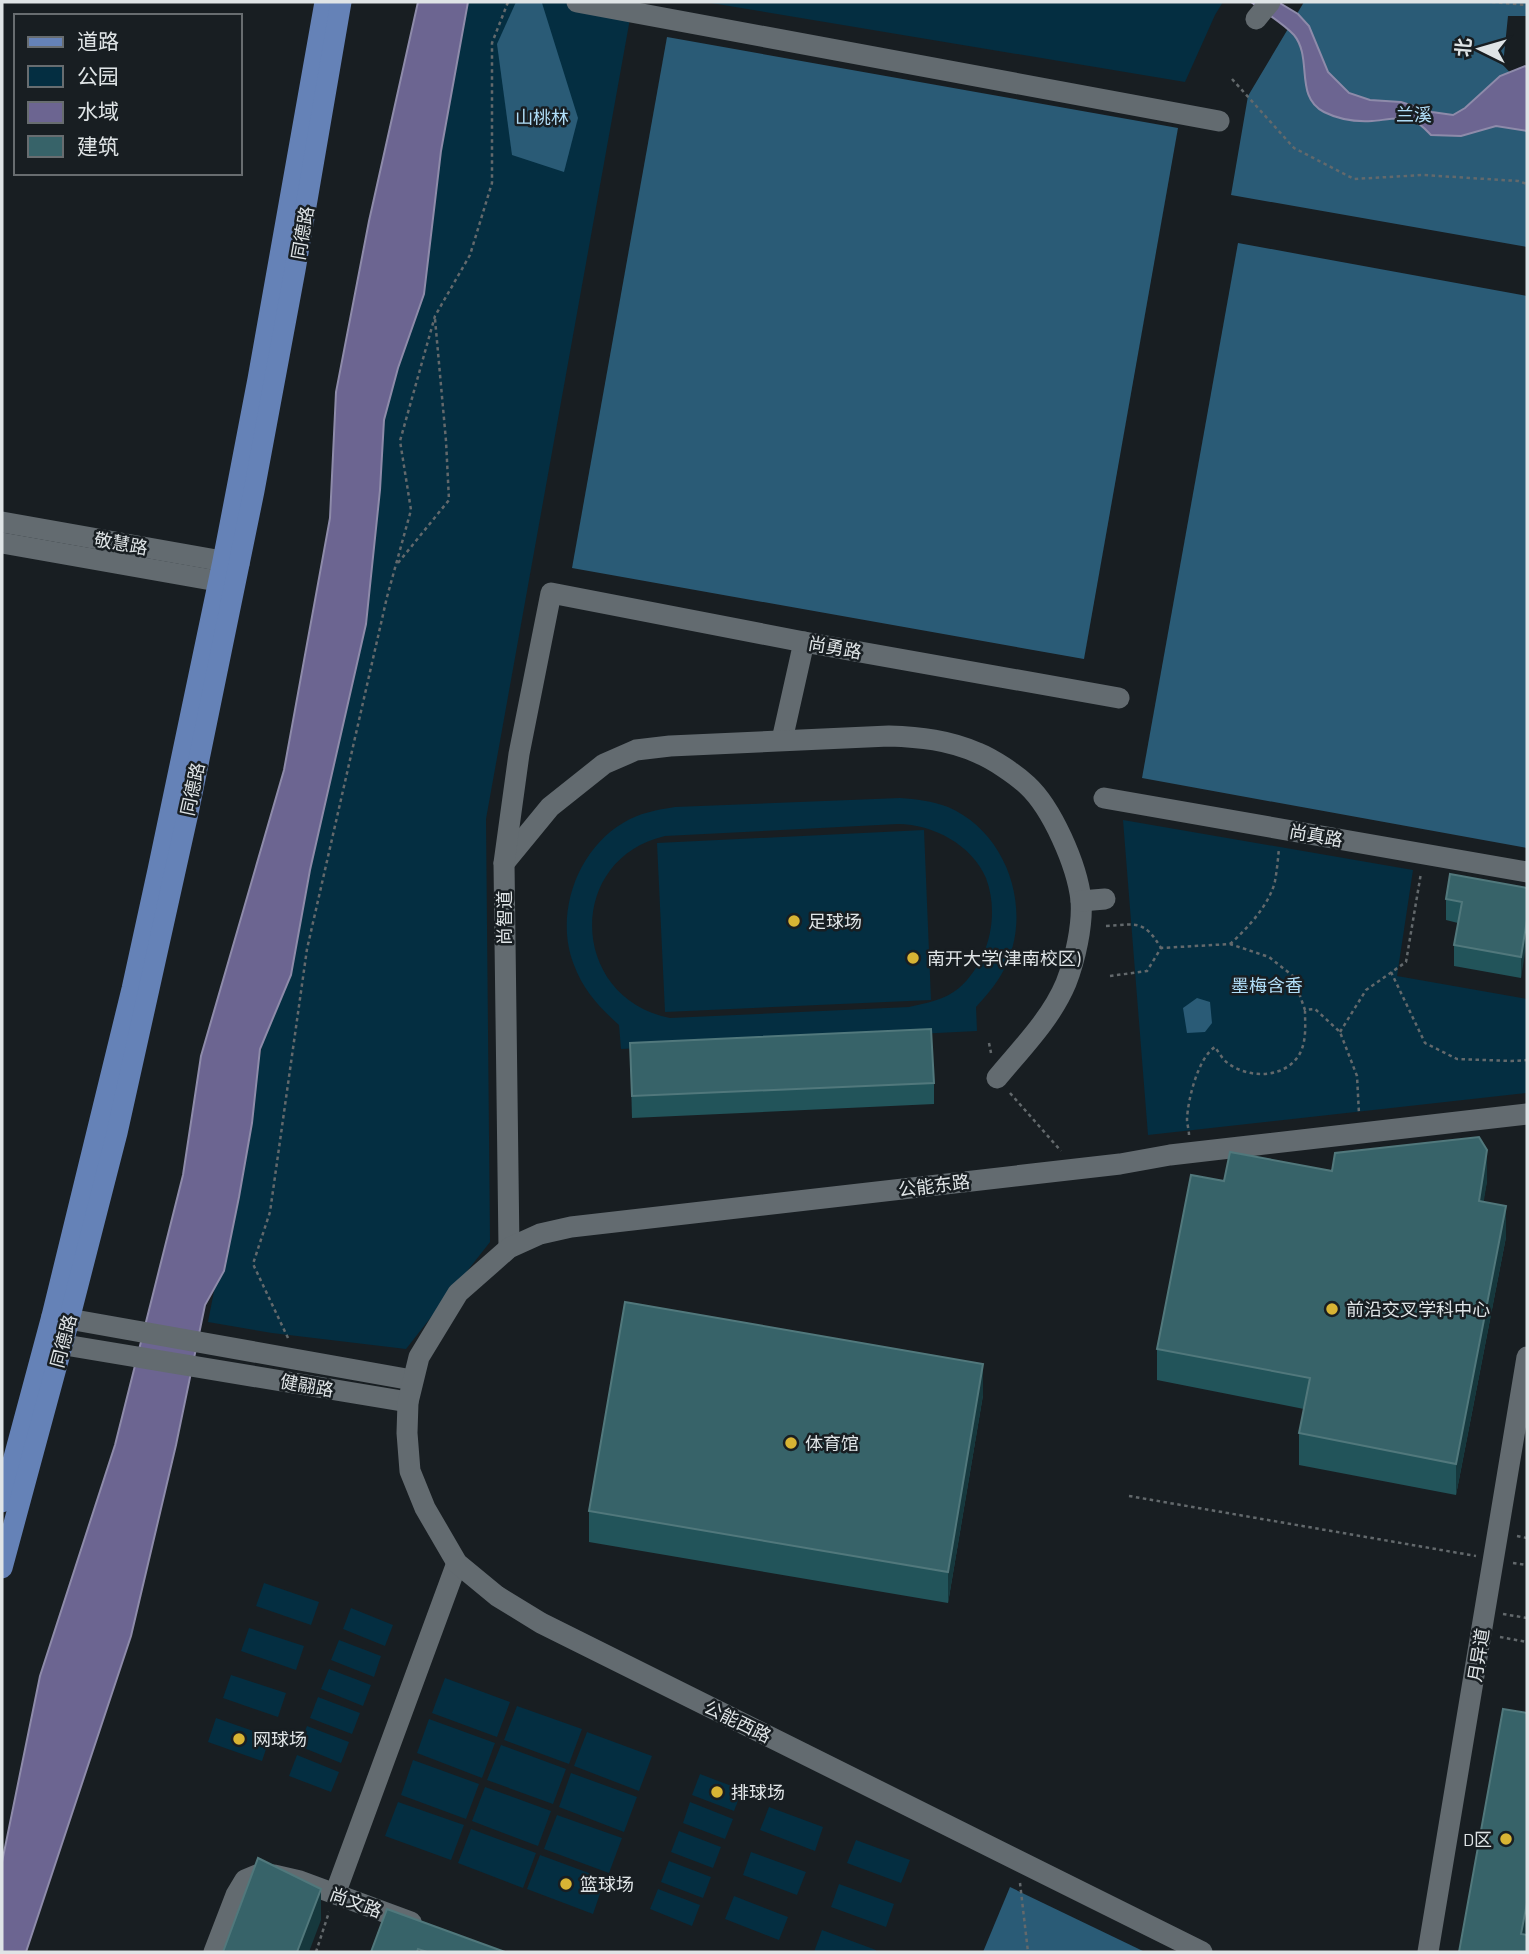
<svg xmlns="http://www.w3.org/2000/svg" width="1529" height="1954" font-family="Barlow,'Noto Sans SC',sans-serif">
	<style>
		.green { fill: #042e41; fill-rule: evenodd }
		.forest { fill: #2a5b76 }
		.water { fill: #6c6591; stroke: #8e8baa; stroke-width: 2 }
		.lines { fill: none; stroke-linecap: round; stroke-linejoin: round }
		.path { stroke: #63696c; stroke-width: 2.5; stroke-dasharray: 3.5 3.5; stroke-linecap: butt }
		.minor { stroke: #636b70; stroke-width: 21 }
		.major { stroke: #6582b7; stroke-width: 21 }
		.wall { fill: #22545a }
		.shaded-wall { fill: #16383d }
		.building { fill: #376369; stroke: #51787c; stroke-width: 2 }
		.poi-dot { fill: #d8b434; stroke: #181e22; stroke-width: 2.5 }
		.labels { text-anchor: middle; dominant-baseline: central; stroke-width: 5; stroke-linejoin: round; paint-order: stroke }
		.park-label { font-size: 18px; fill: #b1def8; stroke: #181e22 }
		.street-label { font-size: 18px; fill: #dfe4e6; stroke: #181e22 }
		.poi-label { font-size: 18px; fill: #dfe4e6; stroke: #181e22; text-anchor: start }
	</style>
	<rect width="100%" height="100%" fill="#181e22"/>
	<g class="green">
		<polygon points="461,2 633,2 486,819 490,1242 406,1349 272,1333 208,1322 384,420"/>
		<polygon points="705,2 1223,2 1215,15 1185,82"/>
		<path d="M900 798C916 799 932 801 948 807 1006 832 1032 906 1007 963 1000 980 988 994 976 1007L977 1031 621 1049 619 1025C600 1008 583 990 574 965 554 915 577 850 623 823 639 813 656 810 675 807ZM898 824C933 824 972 845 986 878 1000 915 989 962 959 988 945 1000 926 1003 909 1007L670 1018C569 998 565 859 665 836Z"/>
		<polygon points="1123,820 1413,870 1397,976 1527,999 1527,1093 1148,1135"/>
		<polygon points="924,830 931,1000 665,1012 657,843"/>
		<polygon points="264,1583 319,1602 311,1625 256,1606"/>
		<polygon points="351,1608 393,1625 385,1646 343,1629"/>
		<polygon points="249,1628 304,1646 296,1670 241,1651"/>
		<polygon points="339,1640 381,1656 374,1677 331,1660"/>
		<polygon points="329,1669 371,1685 363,1706 321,1689"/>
		<polygon points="231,1675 286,1693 278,1717 223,1698"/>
		<polygon points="445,1678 510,1702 497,1737 432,1713"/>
		<polygon points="318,1697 360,1713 352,1734 310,1718"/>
		<polygon points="517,1706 582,1729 569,1764 504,1740"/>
		<polygon points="216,1718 270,1737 262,1761 208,1742"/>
		<polygon points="429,1719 495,1743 482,1778 417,1753"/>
		<polygon points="307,1726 349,1742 341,1763 299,1746"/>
		<polygon points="587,1732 652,1756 639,1791 574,1766"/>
		<polygon points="501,1745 566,1769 553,1804 487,1780"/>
		<polygon points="297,1755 339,1772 331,1792 289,1776"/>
		<polygon points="413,1760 479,1784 466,1819 401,1795"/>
		<polygon points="571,1773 637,1797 624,1832 559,1807"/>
		<polygon points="700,1774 742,1790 734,1811 692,1795"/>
		<polygon points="485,1787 551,1811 538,1846 472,1821"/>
		<polygon points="398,1802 464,1825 451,1860 385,1836"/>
		<polygon points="690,1802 733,1819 725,1839 683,1823"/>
		<polygon points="769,1807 823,1827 815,1851 760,1830"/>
		<polygon points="557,1815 622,1838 609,1873 544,1849"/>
		<polygon points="471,1829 536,1853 523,1888 458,1863"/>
		<polygon points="679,1831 721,1847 713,1868 671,1852"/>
		<polygon points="856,1840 910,1860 901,1883 847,1863"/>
		<polygon points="751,1852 806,1872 797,1895 743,1875"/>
		<polygon points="540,1855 605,1879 593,1914 527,1889"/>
		<polygon points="669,1861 711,1877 703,1898 661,1882"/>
		<polygon points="839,1884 894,1904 886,1927 831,1907"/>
		<polygon points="658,1889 700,1905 692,1926 650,1909"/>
		<polygon points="734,1896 788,1917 779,1940 725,1919"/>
		<polygon points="822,1930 876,1950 876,1952 814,1952"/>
	</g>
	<g class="forest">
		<polygon points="516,2 542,3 578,118 564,172 512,155 497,44"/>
		<polygon points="1304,2 1527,2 1527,16 1508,16 1503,65 1527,91 1527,247 1231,195 1248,96"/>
		<polygon points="667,37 1178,128 1084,659 572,568"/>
		<polygon points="1238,243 1527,296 1527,848 1142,778"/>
		<polygon points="1197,998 1210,1002 1212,1023 1205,1032 1187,1033 1183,1008"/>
		<polygon points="1010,1887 1145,1952 983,1952"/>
	</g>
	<g class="water">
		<polygon points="418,2 468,2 441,151 424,294 398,368 384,420 380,490 366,624 310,870 291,975 260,1049 252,1123 239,1197 224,1271 205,1305 176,1445 131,1636 26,1952 2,1952 2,1862 40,1676 115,1445 183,1175 201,1056 284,770 330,518 336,392 369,221"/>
		<path d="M1251 2H1278L1298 14 1309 26 1328 72 1349 93 1370 100 1401 102 1432 112 1453 115 1465 108 1500 76 1525 66 1527 67V131L1496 126 1461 136 1431 135C1426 130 1421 124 1414 121 1400 116 1386 120 1372 121 1356 122 1338 119 1324 112 1294 97 1313 58 1294 35 1283 23 1264 12 1251 2Z"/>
	</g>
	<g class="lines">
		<g class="path">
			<polyline points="1492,2 1527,5"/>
			<polyline points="1232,79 1294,148 1354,179 1423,175 1518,181 1527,184"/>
			<polyline points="398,563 449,500 446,441 435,319"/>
			<path d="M1106 926C1138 924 1144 920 1161 948"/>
			<path d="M1230 944C1247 929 1270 904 1275 881 1277 870 1278 859 1279 848"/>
			<polyline points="1391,972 1425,1043 1457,1059 1512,1061 1527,1060"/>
			<polyline points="1110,976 1147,971 1161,948 1230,944 1269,957 1293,976 1305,1010 1315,1009 1340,1032 1357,1076 1359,1114"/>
			<polyline points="1340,1032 1366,990 1406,962 1421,873"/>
			<polyline points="989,1043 991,1053"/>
			<polyline points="1010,1093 1061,1151"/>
			<path d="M1189 1135C1189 1130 1187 1124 1187 1119 1188 1099 1198 1058 1215 1047 1219 1053 1223 1060 1229 1064 1250 1079 1285 1078 1299 1055 1307 1041 1305 1026 1305 1011"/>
			<polyline points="288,1338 253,1264 270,1212 307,949 387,597 411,510 400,441 435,316 470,255 492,183 492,43 508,2"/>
			<polyline points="1129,1496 1476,1556"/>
			<polyline points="1517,1536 1527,1538"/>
			<polyline points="1513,1563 1527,1565"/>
			<polyline points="1503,1614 1527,1618"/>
			<polyline points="1500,1637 1527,1642"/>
			<polyline points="1020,1883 1028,1952"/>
			<polyline points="316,1952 329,1912"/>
		</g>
		<g class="minor">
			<polyline points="577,2 1219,121"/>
			<polyline points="1256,19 1270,2"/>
			<polyline points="2,522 239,564"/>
			<polyline points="2,543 234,584"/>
			<polyline points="782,740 804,642"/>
			<polyline points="1104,798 1527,872"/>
			<path d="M504 863 550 807 604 764 636 750 670 746 889 736C920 737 949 740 978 753 993 759 1015 774 1027 785 1052 808 1077 865 1081 900 1083 925 1075 960 1066 983 1051 1019 1021 1049 997 1078"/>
			<polyline points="1081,901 1105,899"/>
			<polyline points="509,1248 504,863 519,754 551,593 804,642 1119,698"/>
			<polyline points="52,1316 412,1380"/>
			<polyline points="47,1342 408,1402"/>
			<polyline points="335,1894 457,1563"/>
			<polyline points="214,1952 236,1895 245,1880 257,1875 274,1875 300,1881 411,1922"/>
			<polyline points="1202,1952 541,1623 497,1596 457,1563 425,1508 410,1471 407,1433 408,1402 419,1357 458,1293 509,1248 540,1234 571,1227 1120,1164 1170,1155 1527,1114"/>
			<polyline points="1428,1952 1527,1357"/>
		</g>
		<g class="major">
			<polyline points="2,1502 52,1316 132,989 158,870 223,561 258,379 325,2"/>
			<polyline points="2,1568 69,1320 117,1133 188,813 254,491 295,270 341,2"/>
		</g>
	</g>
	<g class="wall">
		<polygon points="1527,888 1521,978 1454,966 1454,945 1458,923 1446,920 1446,899"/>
		<polygon points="630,1043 934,1083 934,1104 632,1118"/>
		<polygon points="1332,1171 1487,1181 1483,1202 1506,1237 1456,1495 1299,1465 1299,1433 1304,1409 1157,1380 1157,1349"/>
		<polygon points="983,1395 948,1603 589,1542 589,1511"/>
	</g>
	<g class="shaded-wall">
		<polygon points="1527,920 1527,941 1521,978 1521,957"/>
		<polygon points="1487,1150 1487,1181 1479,1232 1479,1201"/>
		<polygon points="1506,1206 1506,1237 1456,1495 1456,1464"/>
		<polygon points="983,1364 983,1395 948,1603 948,1572"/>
		<polygon points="321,1889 321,1920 309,1952 297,1952"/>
		<polygon points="1527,1903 1527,1934 1524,1952 1521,1934"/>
	</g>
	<g class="building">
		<polygon points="1450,874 1527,888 1527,920 1521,957 1454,945 1462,902 1446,899"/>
		<polygon points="931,1029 934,1083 632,1096 630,1043"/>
		<polygon points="1479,1137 1487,1150 1479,1201 1506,1206 1456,1464 1299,1433 1310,1378 1157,1349 1191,1175 1224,1181 1230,1152 1332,1171 1335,1153"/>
		<polygon points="625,1302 983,1364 948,1572 589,1511"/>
		<polygon points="1503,1709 1527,1713 1527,1903 1521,1934 1527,1935 1527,1952 1459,1952"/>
		<polygon points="258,1858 321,1889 297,1952 223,1952"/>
		<polygon points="387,1909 505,1952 427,1952 418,1949 417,1952 371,1952"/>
	</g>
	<g class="poi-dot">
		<circle cx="794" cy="921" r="7"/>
		<circle cx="913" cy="958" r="7"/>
		<circle cx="1332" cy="1309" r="7"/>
		<circle cx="791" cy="1443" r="7"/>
		<circle cx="239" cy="1739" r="7"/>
		<circle cx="717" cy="1792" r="7"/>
		<circle cx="1506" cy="1839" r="7"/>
		<circle cx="566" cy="1884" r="7"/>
	</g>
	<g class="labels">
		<g class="park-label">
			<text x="1414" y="114">兰溪</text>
			<text x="542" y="117">山桃林</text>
			<text x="1267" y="985">墨梅含香</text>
		</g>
		<g class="street-label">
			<text transform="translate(302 233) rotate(-80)">同德路</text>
			<text transform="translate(121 543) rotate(10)">敬慧路</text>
			<text transform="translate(835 647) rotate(10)">尚勇路</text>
			<text transform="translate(192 789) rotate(-78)">同德路</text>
			<text transform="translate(1316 835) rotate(10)">尚真路</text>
			<text transform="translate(504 918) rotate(-90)">尚智道</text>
			<text transform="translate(934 1185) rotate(-7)">公能东路</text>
			<text transform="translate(63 1341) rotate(-75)">同德路</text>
			<text transform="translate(307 1385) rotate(10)">健翮路</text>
			<text transform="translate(1478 1655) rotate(-81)">月异道</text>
			<text transform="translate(738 1721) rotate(26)">公能西路</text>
			<text transform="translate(356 1902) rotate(20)">尚文路</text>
		</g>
		<g class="poi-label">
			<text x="808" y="921">足球场</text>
			<text x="927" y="958">南开大学(津南校区)</text>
			<text x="1346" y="1309">前沿交叉学科中心</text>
			<text x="805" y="1443">体育馆</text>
			<text x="253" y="1739">网球场</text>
			<text x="731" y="1792">排球场</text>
			<text x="1492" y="1839" text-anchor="end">D区</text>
			<text x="580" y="1884">篮球场</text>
		</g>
	</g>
	<rect width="1529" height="1954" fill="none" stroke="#dfe4e6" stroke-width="7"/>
	<rect x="14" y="14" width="228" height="161" fill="#181e22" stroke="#686d70" stroke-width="2"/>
	<rect x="28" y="37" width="35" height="10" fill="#6582b7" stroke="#686d70" stroke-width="2"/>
	<text x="77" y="49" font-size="21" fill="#dfe4e6">道路</text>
	<rect x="28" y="66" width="35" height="21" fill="#042e41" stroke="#686d70" stroke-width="2"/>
	<text x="77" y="84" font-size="21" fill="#dfe4e6">公园</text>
	<rect x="28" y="102" width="35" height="21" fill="#6c6591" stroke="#686d70" stroke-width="2"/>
	<text x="77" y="119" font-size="21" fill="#dfe4e6">水域</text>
	<rect x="28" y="136" width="35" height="21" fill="#376369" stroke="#686d70" stroke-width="2"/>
	<text x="77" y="154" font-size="21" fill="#dfe4e6">建筑</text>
	<g transform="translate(1480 49) rotate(275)" stroke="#181e22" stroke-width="5" paint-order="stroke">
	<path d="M0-5L12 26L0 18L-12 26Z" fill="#dfe4e6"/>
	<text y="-10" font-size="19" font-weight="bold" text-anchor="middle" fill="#dfe4e6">北</text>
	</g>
</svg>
